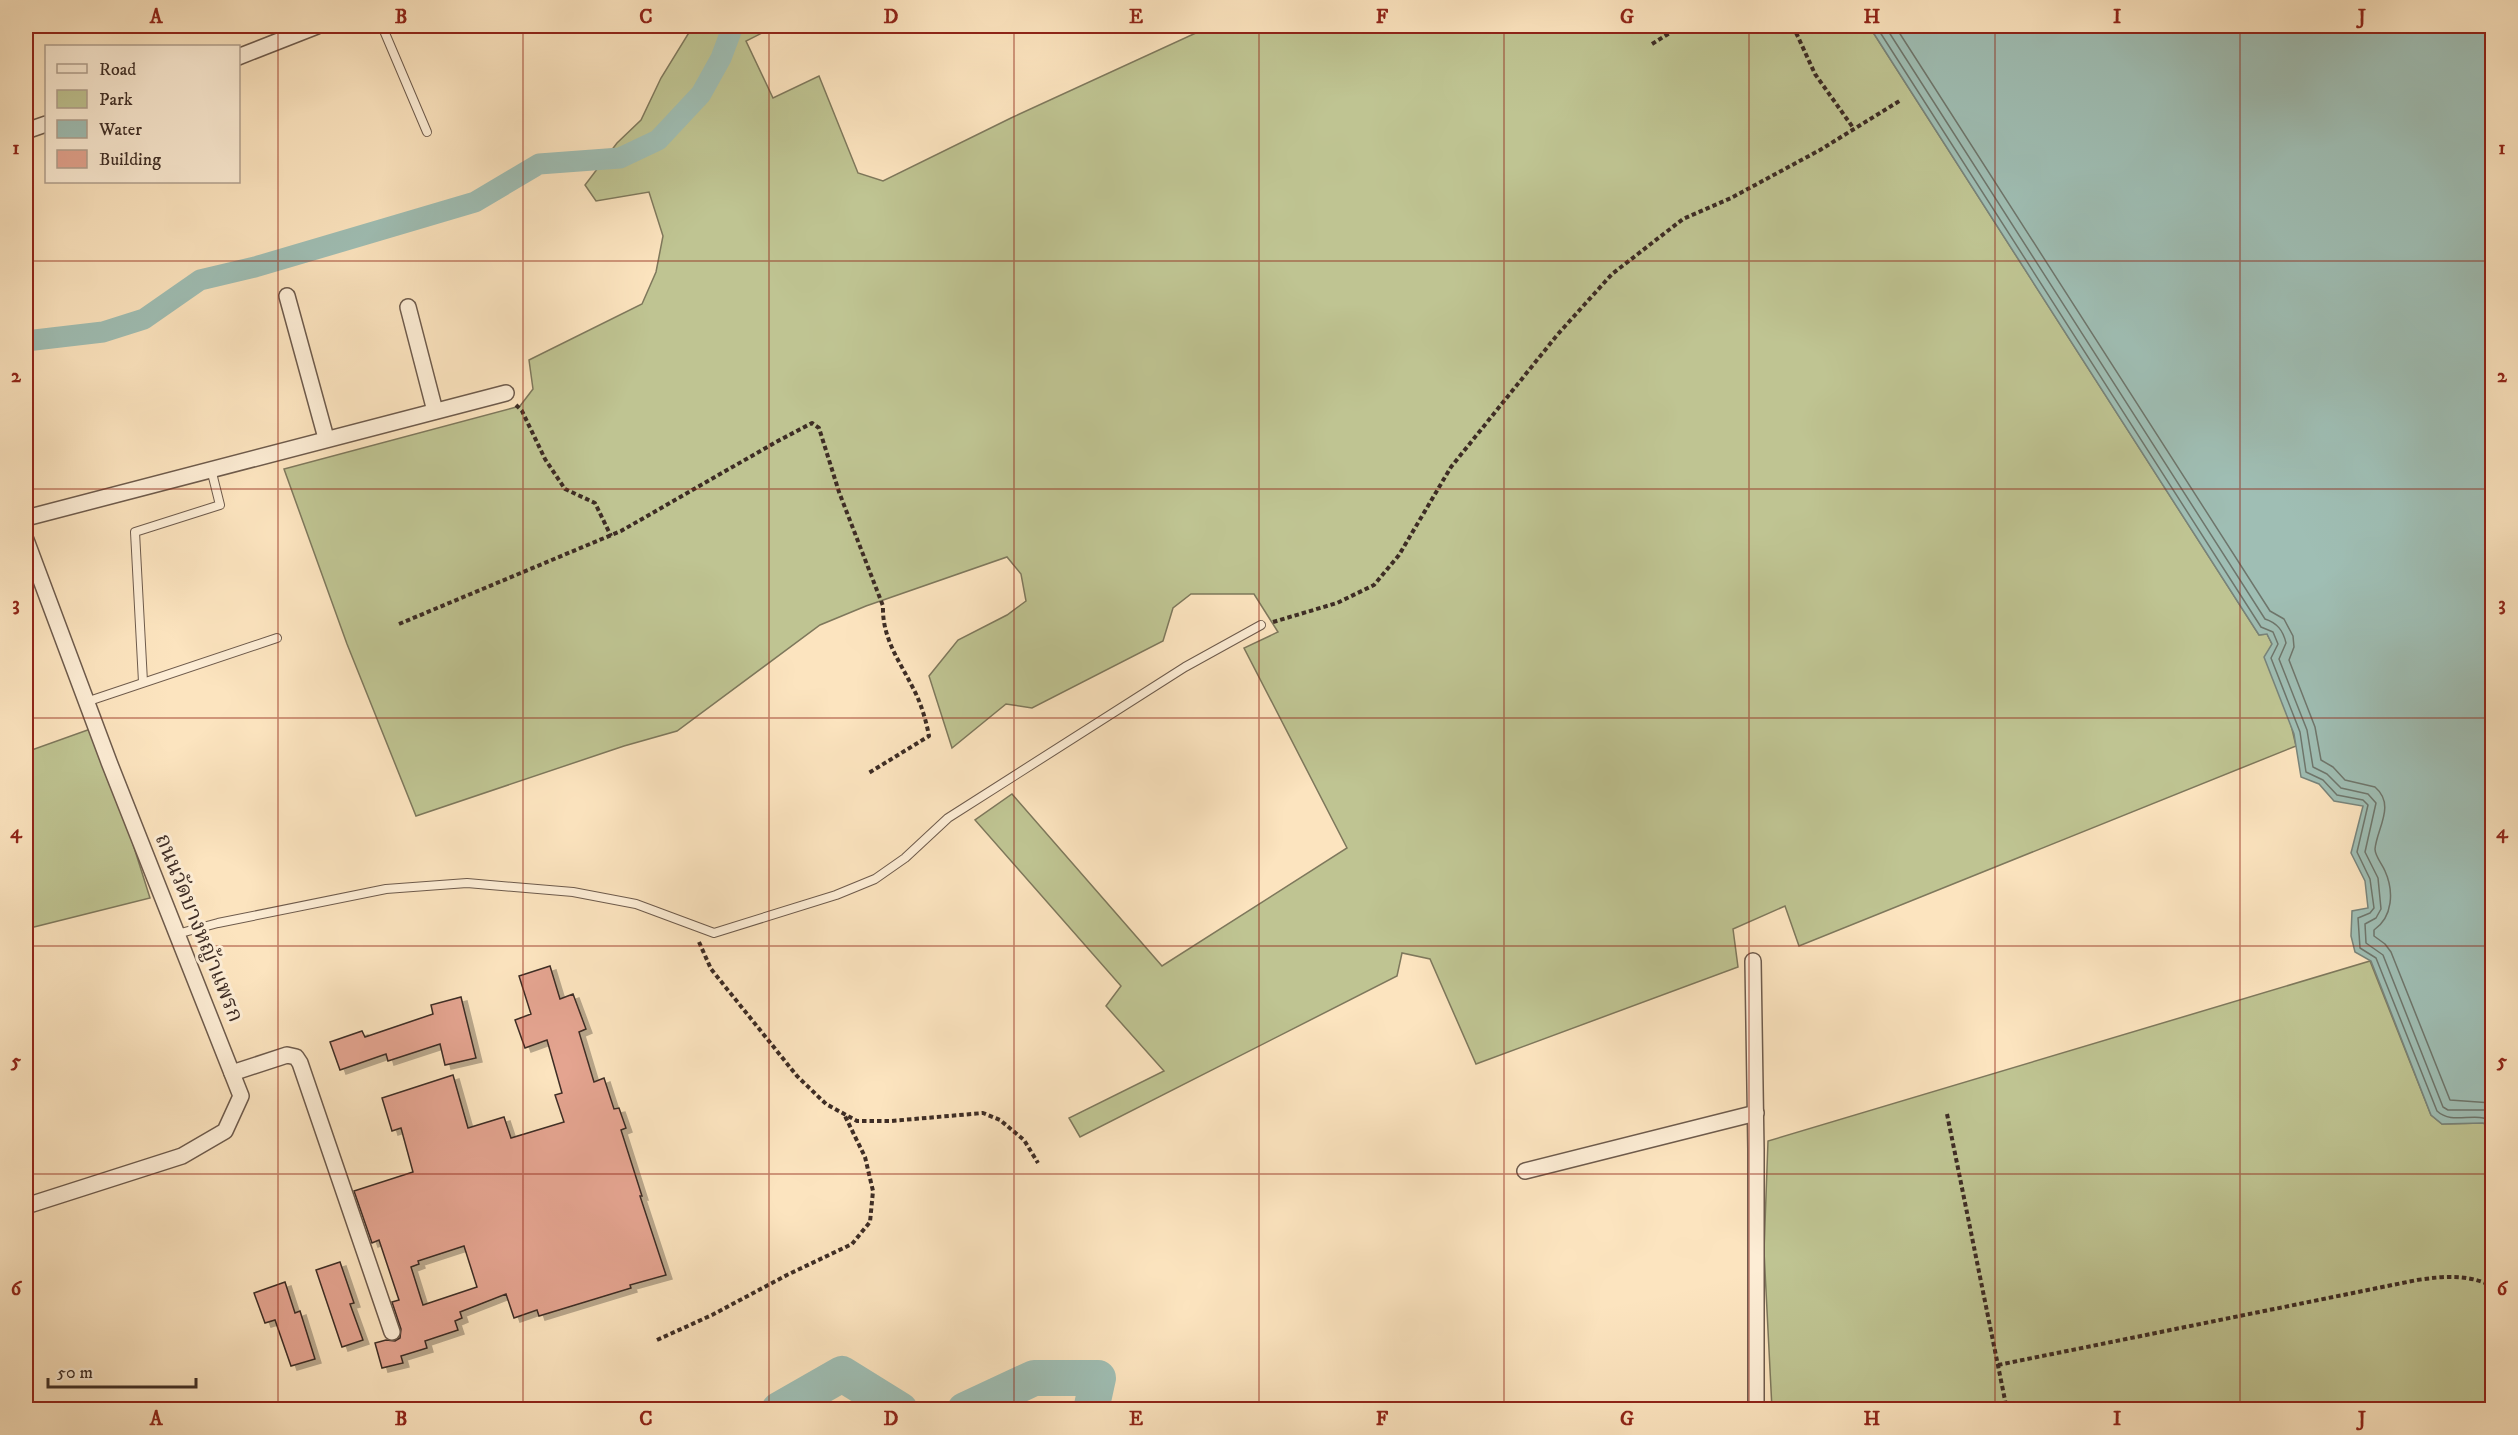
<svg xmlns="http://www.w3.org/2000/svg" width="2518" height="1435" font-family="'IM FELL DW Pica','Noto Serif Thai',serif">
	<style>
		.green { fill: #bfc492; stroke: #7e785c; stroke-width: 1.5 }
		.water { fill: #9fbeb4; stroke: #78847b; stroke-width: 1.5 }
		.lines { fill: none; stroke-linecap: round; stroke-linejoin: round }
		.shore { stroke: #6e766c; stroke-width: 1.5 }
		.canal { stroke: #9fbeb4; stroke-width: 21 }
		.river { stroke: #9fbeb4; stroke-width: 36 }
		.building { fill: #e4a490; stroke: #3e2d25; stroke-width: 1.5; fill-rule: evenodd; filter: url(#shadow) }
		.lane-casing { stroke: #6e5b4c; stroke-width: 10 }
		.street-casing { stroke: #6e5b4c; stroke-width: 18 }
		.path { stroke: #3e2d25; stroke-width: 4; stroke-dasharray: 4.5 3; stroke-linecap: butt }
		.lane { stroke: #fdedd5; stroke-width: 8 }
		.street { stroke: #fdedd5; stroke-width: 15 }
		.grid { fill: none; stroke: #8f2418; stroke-width: 1.5; stroke-opacity: 0.55 }
		.labels { text-anchor: middle; dominant-baseline: central; stroke-width: 6; stroke-linejoin: round; paint-order: stroke }
		.street-label { font-size: 22px; fill: #3e2d25; stroke: #fdedd5 }
		.neatline { fill: none; stroke: #8f2418; stroke-width: 2 }
		.grid-label { font-size: 20px; text-anchor: middle; font-weight: bold; fill: #8f2418 }
	</style>
	<defs>
		<filter id="shadow"><feDropShadow dx="6" dy="4" stdDeviation="0" flood-color="#0004"/></filter>
	</defs>
	<rect width="100%" height="100%" fill="#fce4bf"/>
	<filter id="stains"><feTurbulence type="fractalNoise" baseFrequency=".00333" numOctaves="4"/><feColorMatrix values="0 0 0 0 .2 0 0 0 0 .09 0 0 0 0 .02 0 0 0 .5 -.17"/></filter>
	<radialGradient id="worn" r=".72"><stop offset=".6" stop-color="#630" stop-opacity="0"/><stop offset="1" stop-color="#630" stop-opacity=".3"/></radialGradient>
	<g class="green">
		<polygon points="693,26 776,26 746,41 773,98 819,76 858,173 883,181 1011,118 1211,26 1869,26 2259,635 2267,634 2272,644 2296,746 1799,946 1785,906 1733,929 1738,967 1476,1064 1430,959 1402,953 1397,976 1080,1137 1069,1118 1164,1071 1106,1006 1121,986 975,820 1012,794 1162,966 1347,848 1244,648 1278,632 1254,594 1191,594 1173,608 1163,641 1032,708 1006,704 952,748 929,676 958,640 1007,615 1026,601 1021,574 1007,557 866,606 820,625 677,731 624,746 416,816 347,644 284,469 520,406 533,389 529,360 642,304 656,272 663,236 649,192 596,201 585,185 617,143 641,120 661,78"/>
		<polygon points="96,727 150,898 26,929 26,752"/>
		<polygon points="2370,961 2431,1115 2442,1124 2484,1123 2492,1130 2492,1409 1772,1409 1764,1251 1768,1141"/>
	</g>
	<polygon class="water" points="1869,26 2492,26 2492,1130 2483,1123 2442,1124 2431,1115 2371,961 2355,952 2351,936 2352,911 2368,908 2365,881 2351,853 2363,806 2334,801 2319,784 2301,777 2294,734 2264,657 2272,644 2267,634 2259,635"/>
	<g class="lines">
		<g class="shore">
			<path d="M1876 26 2261 627 2273 632 2278 644 2271 658 2300 732 2306 772 2323 780 2337 795 2363 800 2368 805 2357 852 2370 879 2374 908 2370 913 2358 918 2360 948 2376 958 2437 1111C2453 1126 2476 1110 2492 1122"/>
			<path d="M1885 26 2265 619C2277 623 2283 630 2286 643L2279 659 2307 730 2313 767 2327 774 2341 788 2368 794 2376 803 2365 852 2378 878 2381 909 2376 918 2365 924 2366 943 2383 955 2443 1107 2448 1110H2484L2492 1113"/>
			<path d="M1895 26 2270 611 2284 619 2293 636 2294 647 2289 660 2315 727 2321 760 2333 767 2345 780 2375 787C2396 805 2377 828 2375 849 2375 856 2382 864 2385 871 2394 891 2393 917 2374 930V936L2385 944 2391 952 2450 1100 2492 1103"/>
		</g>
		<polyline class="canal" points="26,341 103,332 144,319 200,280 255,267 475,202 539,164 620,158 658,140 701,94 721,58 733,26"/>
		<g class="river">
			<polyline points="779,1410 842,1374 900,1410"/>
			<polyline points="965,1410 1034,1378 1098,1378 1091,1410"/>
		</g>
	</g>
	<g class="building">
		<path d="M550 966 560 999 573 994 586 1029 579 1032 594 1082 604 1078 614 1109 619 1108 626 1128 621 1130 642 1196H640L666 1275 630 1285 631 1288 539 1316 537 1310 514 1318 506 1294 460 1312 462 1318 455 1321 458 1330 425 1341 427 1348 401 1356 403 1363 382 1368 375 1343 386 1340 395 1341 400 1338 401 1329 392 1302 399 1300 379 1240 372 1243 354 1191 413 1172 401 1128 392 1131 382 1098 453 1075 468 1128 504 1117 511 1138 564 1122 555 1095 562 1093 547 1040 525 1048 515 1020 531 1014 519 976ZM464 1246 477 1287 423 1305 411 1267 419 1264 418 1261Z"/>
		<polygon points="461,997 476,1058 445,1065 440,1044 388,1061 386,1054 340,1070 330,1042 362,1031 365,1037 433,1014 431,1005"/>
		<polygon points="340,1262 354,1303 350,1304 363,1340 342,1347 316,1270"/>
		<polygon points="285,1282 295,1313 300,1311 315,1359 291,1366 275,1320 265,1323 254,1293"/>
	</g>
	<g class="lines">
		<g class="lane-casing">
			<g id="lane">
				<polyline points="382,26 427,132"/>
				<polyline points="143,682 135,532 220,505 211,469"/>
				<polyline points="86,702 277,638"/>
				<polyline points="177,934 218,923 386,889 467,883 573,892 636,904 714,933 836,895 875,879 905,858 948,818 1185,667 1261,625"/>
			</g>
		</g>
		<g class="street-casing">
			<g id="street">
				<polyline points="238,57 317,26"/>
				<polyline points="26,131 46,124"/>
				<polyline points="287,296 326,438"/>
				<polyline points="408,307 435,411"/>
				<polyline points="26,518 506,393"/>
				<polyline points="26,540 109,762 241,1096 225,1131 182,1156 26,1206"/>
				<polyline points="1753,961 1756,1149 1756,1410"/>
				<polyline points="232,1073 287,1055 296,1057 300,1063 392,1332"/>
				<polyline points="1525,1171 1756,1113"/>
			</g>
		</g>
		<g class="path">
			<polyline points="1793,26 1815,74 1854,129"/>
			<polyline points="1652,44 1681,26"/>
			<polyline points="516,405 522,411 545,459 565,489 595,503 611,536"/>
			<polyline points="1273,622 1337,603 1374,585 1399,555 1451,467 1558,334 1612,274 1683,219 1731,198 1820,150 1901,100"/>
			<path d="M399 624 621 531 776 442 812 423 819 428 839 492 883 606C882 638 899 660 913 688 921 703 926 720 929 736L867 774"/>
			<polyline points="699,942 711,969 797,1076 826,1104 857,1121 891,1121 983,1113 1000,1120 1024,1140 1038,1163"/>
			<polyline points="1947,1114 2007,1410"/>
			<polyline points="657,1340 712,1315 787,1275 852,1244 870,1222 873,1191 865,1157 844,1114"/>
			<path d="M1998 1365 2417 1280C2445 1276 2467 1274 2492 1286"/>
		</g>
		<use href="#lane" class="lane"/>
		<use href="#street" class="street"/>
	</g>
	<path class="grid" d="M278 26V1410M523 26V1410M769 26V1410M1014 26V1410M1259 26V1410M1504 26V1410M1749 26V1410M1995 26V1410M2240 26V1410M26 261H2492M26 489H2492M26 718H2492M26 946H2492M26 1174H2492"/>
	<g class="labels">
		<g class="street-label">
			<text transform="translate(199 928) rotate(68)">ถนนวัดบางหญ้าแพรก</text>
		</g>
	</g>
	<rect width="2518" height="1435" fill="none" stroke="#fce4bf" stroke-width="66"/>
	<rect x="45" y="45" width="195" height="138" fill="#fdedd5" stroke="#b1a08f" stroke-width="1.5"/>
	<rect x="57" y="64" width="30" height="9" fill="#fdedd5" stroke="#b1a08f" stroke-width="1.5"/>
	<text x="99" y="75" font-size="18" fill="#3e2d25">Road</text>
	<rect x="57" y="90" width="30" height="18" fill="#bfc492" stroke="#b1a08f" stroke-width="1.5"/>
	<text x="99" y="105" font-size="18" fill="#3e2d25">Park</text>
	<rect x="57" y="120" width="30" height="18" fill="#9fbeb4" stroke="#b1a08f" stroke-width="1.5"/>
	<text x="99" y="135" font-size="18" fill="#3e2d25">Water</text>
	<rect x="57" y="150" width="30" height="18" fill="#e4a490" stroke="#b1a08f" stroke-width="1.5"/>
	<text x="99" y="165" font-size="18" fill="#3e2d25">Building</text>
	<path d="M48 1378v9h148v-9" fill="none" stroke="#3e2d25" stroke-width="3"/>
	<text x="57" y="1378" font-size="18" fill="#3e2d25" stroke="#fdedd5" stroke-width="4.5" paint-order="stroke">50 m</text>
	<rect x="33" y="33" width="2452" height="1369" class="neatline"/>
	<g class="grid-label">
		<text x="156" y="23">A</text>
		<text x="401" y="23">B</text>
		<text x="646" y="23">C</text>
		<text x="891" y="23">D</text>
		<text x="1136" y="23">E</text>
		<text x="1382" y="23">F</text>
		<text x="1627" y="23">G</text>
		<text x="1872" y="23">H</text>
		<text x="2117" y="23">I</text>
		<text x="2362" y="23">J</text>
		<text x="16" y="154">1</text>
		<text x="2502" y="154">1</text>
		<text x="16" y="382">2</text>
		<text x="2502" y="382">2</text>
		<text x="16" y="610">3</text>
		<text x="2502" y="610">3</text>
		<text x="16" y="838">4</text>
		<text x="2502" y="838">4</text>
		<text x="16" y="1067">5</text>
		<text x="2502" y="1067">5</text>
		<text x="16" y="1295">6</text>
		<text x="2502" y="1295">6</text>
		<text x="156" y="1425">A</text>
		<text x="401" y="1425">B</text>
		<text x="646" y="1425">C</text>
		<text x="891" y="1425">D</text>
		<text x="1136" y="1425">E</text>
		<text x="1382" y="1425">F</text>
		<text x="1627" y="1425">G</text>
		<text x="1872" y="1425">H</text>
		<text x="2117" y="1425">I</text>
		<text x="2362" y="1425">J</text>
	</g>
	<rect width="100%" height="100%" filter="url(#stains)"/>
	<rect width="100%" height="100%" fill="url(#worn)"/>
</svg>
